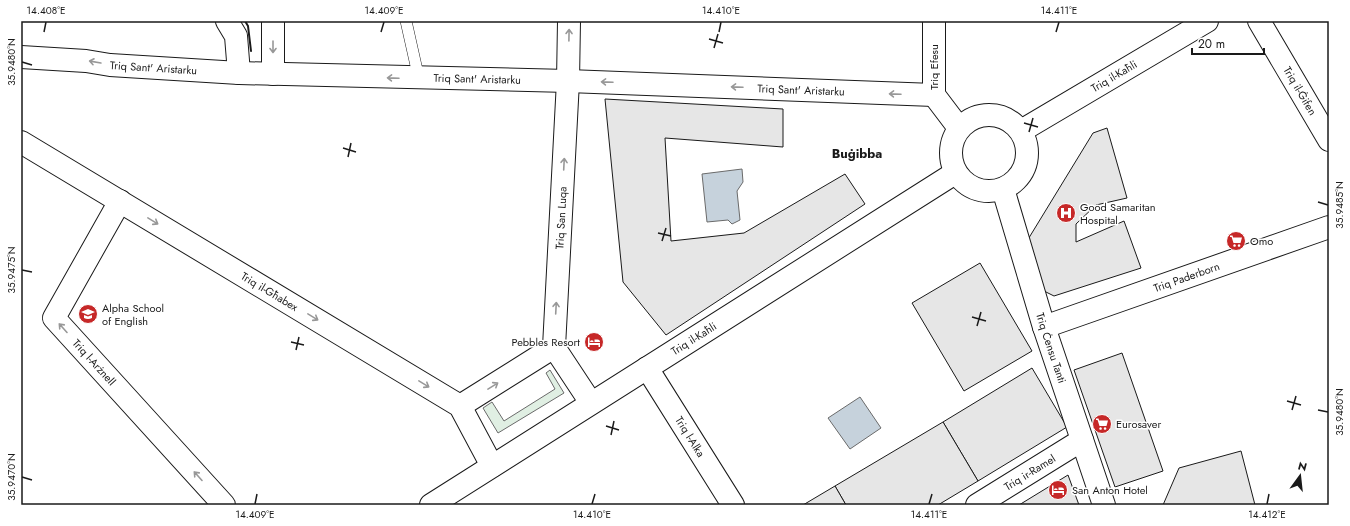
<svg xmlns="http://www.w3.org/2000/svg" width="1350" height="526" font-family="Jost,sans-serif">
	<style>
		.green { fill: #e0efe3; stroke: #6a6a6a }
		.water { fill: #c6d2dc; stroke: #6a6a6a }
		.building { fill: #e6e6e6; stroke: #1a1a1a }
		.lines { fill: none; stroke-linecap: round; stroke-linejoin: round }
		.service-casing { stroke: #1a1a1a; stroke-width: 12 }
		.minor-casing { stroke: #1a1a1a; stroke-width: 24 }
		.service { stroke: #fff; stroke-width: 11 }
		.minor { stroke: #fff; stroke-width: 22 }
		.wall { stroke: #1a1a1a; stroke-width: 2 }
		.oneway { stroke: #989898 }
		.ticks { fill: none; stroke: #1a1a1a; stroke-width: 1.5 }
		.labels { text-anchor: middle; dominant-baseline: central; stroke-width: 3; stroke-linejoin: round; paint-order: stroke }
		.street-label { font-size: 11px; fill: #1a1a1a; stroke: #fff }
		.poi-label { font-size: 11px; fill: #1a1a1a; stroke: #fff; text-anchor: start }
		.quarter-label { font-size: 13px; font-weight: bold; fill: #1a1a1a; stroke: #fff }
		.neatline { fill: none; stroke: #1a1a1a; stroke-width: 1.5 }
		.ticks-label { font-size: 10px; text-anchor: middle; fill: #1a1a1a }
	</style>
	<rect width="100%" height="100%" fill="#fff"/>
	<polygon class="green" points="550,370 564,393 498,433 483,408 492,402 504,421 555,389 546,373"/>
	<g class="water">
		<polygon points="742,169 743,182 737,191 740,220 732,224 728,220 707,222 702,174"/>
		<polygon points="860,397 881,428 850,449 828,418"/>
	</g>
	<g class="building">
		<polygon points="605,99 783,109 783,147 665,138 671,241 744,233 845,174 865,204 666,335 623,282"/>
		<polygon points="1107,128 1127,198 1096,205 1076,224 1076,242 1124,221 1141,268 1054,296 1040,289 1027,241 1093,133"/>
		<polygon points="980,263 1032,351 964,391 912,303"/>
		<polygon points="1122,353 1163,471 1115,487 1074,370"/>
		<polygon points="1032,368 1067,427 978,481 943,422"/>
		<polygon points="943,422 978,481 938,505 846,505 835,486"/>
		<polygon points="1241,451 1255,505 1163,505 1179,468"/>
		<polygon points="1068,475 1079,505 1019,505"/>
		<polygon points="835,486 846,505 803,505"/>
	</g>
	<g class="lines">
		<g class="service-casing">
			<polyline id="service" points="406,21 419,79"/>
		</g>
		<g class="minor-casing">
			<g id="minor">
				<polyline points="227,21 236,36 239,73"/>
				<polyline points="569,21 568,81 554,347 591,403"/>
				<polyline points="934,21 934,95 959,128"/>
				<path id="s1" d="M1259 21 1329 140"/>
				<path id="s2" d="M21 57 86 61 110 65 239 73 568 81 934 95"/>
				<polyline points="273,74 273,21"/>
				<circle cx="989" cy="153" r="38"/>
				<path id="s3" d="M1021 131 1207 21"/>
				<path id="s4" d="M21 142 460 406 492 466"/>
				<path id="s5" d="M1003 189 1044 327 1104 505"/>
				<path id="s6" d="M120 201 54 318 224 505"/>
				<path id="s7" d="M1044 327 1329 227"/>
				<path id="s8" d="M647 368 733 505"/>
				<polyline points="460,406 554,347"/>
				<path id="s9" d="M431 505 955 173"/>
				<path id="s10" d="M977 505 1082 440"/>
			</g>
		</g>
		<use href="#service" class="service"/>
		<use href="#minor" class="minor"/>
		<polyline class="wall" points="245,21 248,26 251,51"/>
	</g>
	<defs><path id="oneway-shaft" d="M-6 0H5M1.5-3L5.5 0L1.5 3" fill="none" stroke-width="1.6" stroke-linecap="round" stroke-linejoin="round"/></defs>
	<g class="oneway">
		<use href="#oneway-shaft" transform="translate(569 35) rotate(-89)"/>
		<use href="#oneway-shaft" transform="translate(273 47) rotate(90)"/>
		<use href="#oneway-shaft" transform="translate(95 62) rotate(-170)"/>
		<use href="#oneway-shaft" transform="translate(393 78) rotate(-178)"/>
		<use href="#oneway-shaft" transform="translate(607 82) rotate(-178)"/>
		<use href="#oneway-shaft" transform="translate(737 87) rotate(-178)"/>
		<use href="#oneway-shaft" transform="translate(895 94) rotate(-178)"/>
		<use href="#oneway-shaft" transform="translate(564 164) rotate(-87)"/>
		<use href="#oneway-shaft" transform="translate(153 221) rotate(31)"/>
		<use href="#oneway-shaft" transform="translate(556 308) rotate(-87)"/>
		<use href="#oneway-shaft" transform="translate(313 317) rotate(31)"/>
		<use href="#oneway-shaft" transform="translate(63 328) rotate(-132)"/>
		<use href="#oneway-shaft" transform="translate(424 384) rotate(31)"/>
		<use href="#oneway-shaft" transform="translate(493 386) rotate(-32)"/>
		<use href="#oneway-shaft" transform="translate(198 476) rotate(-132)"/>
	</g>
	<path class="ticks" d="M44 32 46 22M381 32 384 22M719 32 721 22M1056 32 1059 22M709 39 723 43M714 48 718 34M22 62 32 65M1024 123 1038 127M1029 132 1033 118M343 148 356 152M348 157 351 143M1318 202 1328 205M658 233 671 236M662 241 666 228M22 270 32 272M972 317 986 321M977 326 981 312M291 342 304 345M296 350 299 337M1287 401 1301 405M1292 410 1296 396M1318 410 1328 412M606 426 619 430M611 435 614 421M22 477 32 480M255 504 257 494M592 504 595 494M929 504 932 494M1267 504 1269 494"/>
	<defs>
		<g id="hospital-disc" transform="scale(1)"><circle r="9.5" fill="#c62828" stroke="#fff"/><path d="M-5-5h3v3.5h4V-5h3V5h-3V1.5h-4V5h-3Z" fill="#fff"/></g>
		<g id="supermarket-disc" transform="scale(1)"><circle r="9.5" fill="#c62828" stroke="#fff"/><path d="M-6-5.5h2.5l.6 2H6L4.5 2H-2.5L-4.4-4H-6ZM-1.5 3.2a1.3 1.3 0 1 0 .1 0ZM3 3.2a1.3 1.3 0 1 0 .1 0Z" fill="#fff"/></g>
		<g id="school-disc" transform="scale(1)"><circle r="9.5" fill="#c62828" stroke="#fff"/><path d="M0-5L7-2L0 1L-7-2ZM-4 1L0 2.5L4 1V4Q0 6-4 4Z" fill="#fff"/></g>
		<g id="hotel-disc" transform="scale(1)"><circle r="9.5" fill="#c62828" stroke="#fff"/><path d="M-6-4.5h1.5V1H6V5H4.5V3h-9V5H-6ZM-4 0a1.8 1.8 0 1 1 3.6 0ZM.5 0V-2.5h3Q6-2.5 6 0Z" fill="#fff"/></g>
	</defs>
	<g fill-rule="evenodd">
		<use href="#hospital-disc" x="1066" y="213"/>
		<use href="#supermarket-disc" x="1236" y="241"/>
		<use href="#school-disc" x="88" y="314"/>
		<use href="#hotel-disc" x="594" y="342"/>
		<use href="#supermarket-disc" x="1102" y="424"/>
		<use href="#hotel-disc" x="1058" y="490"/>
	</g>
	<g class="labels">
		<g class="street-label">
			<text stroke="none"><textPath href="#s2" startOffset="133">Triq Sant' Aristarku</textPath></text>
			<text transform="translate(934 67) rotate(-90)">Triq Efesu</text>
			<text stroke="none"><textPath href="#s3" startOffset="108">Triq il-Kaħli</textPath></text>
			<text stroke="none"><textPath href="#s2" startOffset="457">Triq Sant' Aristarku</textPath></text>
			<text stroke="none"><textPath href="#s2" startOffset="781">Triq Sant' Aristarku</textPath></text>
			<text stroke="none"><textPath href="#s1" startOffset="81">Triq il-Ġifen</textPath></text>
			<text transform="translate(561 218) rotate(-87)">Triq San Luqa</text>
			<text stroke="none"><textPath href="#s7" startOffset="151">Triq Paderborn</textPath></text>
			<text stroke="none"><textPath href="#s4" startOffset="290">Triq il-Għabex</textPath></text>
			<text stroke="none"><textPath href="#s9" startOffset="311">Triq il-Kaħli</textPath></text>
			<text stroke="none"><textPath href="#s5" startOffset="166">Triq Ċensu Tanti</textPath></text>
			<text stroke="none"><textPath href="#s6" startOffset="194">Triq l-Arżnell</textPath></text>
			<text stroke="none"><textPath href="#s8" startOffset="81">Triq l-Alka</textPath></text>
			<text stroke="none"><textPath href="#s10" startOffset="62">Triq ir-Ramel</textPath></text>
		</g>
		<g class="poi-label">
			<text x="1080" y="207">Good Samaritan<tspan x="1080" dy="13">Hospital</tspan></text>
			<text x="1250" y="241">Omo</text>
			<text x="102" y="308">Alpha School<tspan x="102" dy="13">of English</tspan></text>
			<text x="580" y="342" text-anchor="end">Pebbles Resort</text>
			<text x="1116" y="424">Eurosaver</text>
			<text x="1072" y="490">San Anton Hotel</text>
		</g>
		<g class="quarter-label">
			<text x="857" y="153">Buġibba</text>
		</g>
	</g>
	<rect width="1350" height="526" fill="none" stroke="#ffffff" stroke-width="44"/>
	<g transform="translate(1300 476) rotate(15)" stroke="#ffffff" stroke-width="3" paint-order="stroke">
	<path d="M0-3L7 15L0 10L-7 15Z" fill="#1a1a1a"/>
	<text y="-6" font-size="11" font-weight="bold" text-anchor="middle" fill="#1a1a1a">N</text>
	</g>
	<path d="M1192 48v6h72v-6" fill="none" stroke="#1a1a1a" stroke-width="2"/>
	<text x="1198" y="48" font-size="12" fill="#1a1a1a" stroke="#ffffff" stroke-width="3" paint-order="stroke">20 m</text>
	<rect x="22" y="22" width="1306" height="482" class="neatline"/>
	<g class="ticks-label">
		<text x="46" y="14">14.408°E</text>
		<text x="384" y="14">14.409°E</text>
		<text x="721" y="14">14.410°E</text>
		<text x="1059" y="14">14.411°E</text>
		<text transform="translate(11 62) rotate(-90)" y="4">35.9480°N</text>
		<text transform="translate(1339 205) rotate(-90)" y="4">35.9485°N</text>
		<text transform="translate(11 270) rotate(-90)" y="4">35.9475°N</text>
		<text transform="translate(1339 412) rotate(-90)" y="4">35.9480°N</text>
		<text transform="translate(11 477) rotate(-90)" y="4">35.9470°N</text>
		<text x="255" y="518">14.409°E</text>
		<text x="592" y="518">14.410°E</text>
		<text x="929" y="518">14.411°E</text>
		<text x="1267" y="518">14.412°E</text>
	</g>
</svg>
